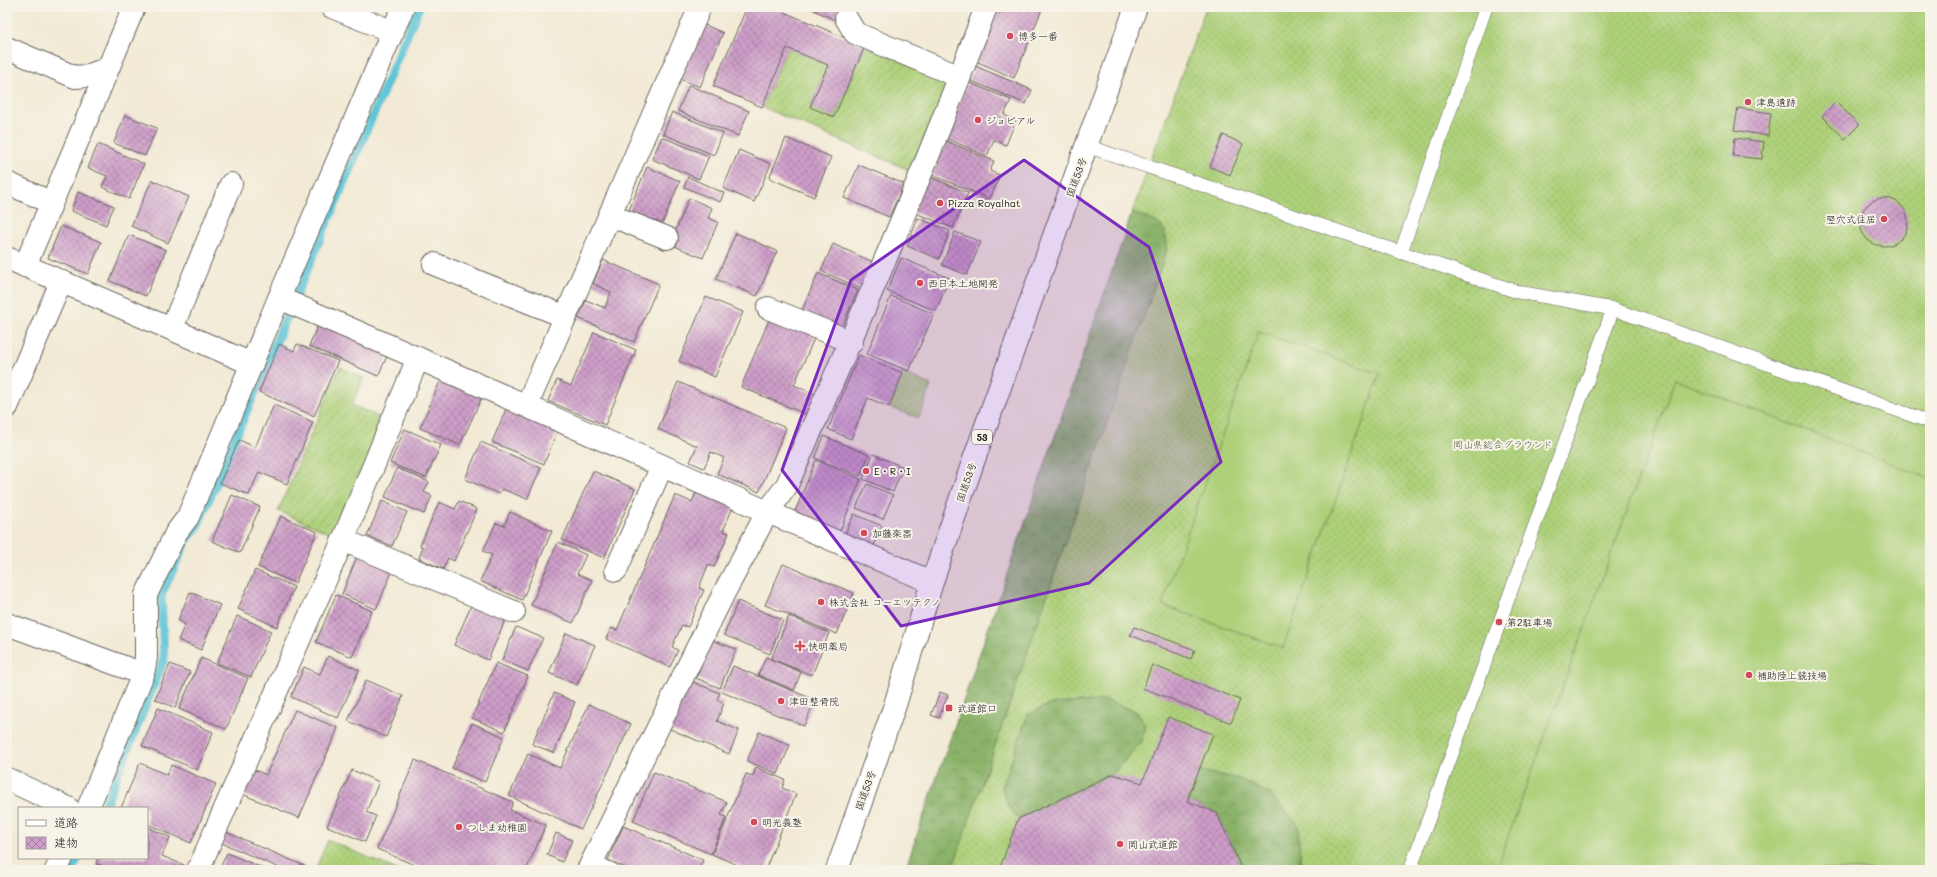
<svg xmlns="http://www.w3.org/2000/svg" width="1937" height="877" font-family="Mali,'Klee One',sans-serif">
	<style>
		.grass { fill: url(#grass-dots); stroke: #64764a }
		.forest { fill: url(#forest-crowns); stroke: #536742 }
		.garden { fill: url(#garden-furrows); stroke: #64764a }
		.pitch { fill: #add079; stroke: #64764a }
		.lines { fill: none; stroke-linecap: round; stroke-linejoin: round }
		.stream { stroke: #5bc4d7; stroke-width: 9 }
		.building { fill: url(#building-cross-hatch) }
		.lane-casing { stroke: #67645d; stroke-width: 14 }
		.street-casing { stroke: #67645d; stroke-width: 24 }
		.highway-casing { stroke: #67645d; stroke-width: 24 }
		.lane { stroke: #fff; stroke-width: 13 }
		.street { stroke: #fff; stroke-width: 22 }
		.highway { stroke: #fff; stroke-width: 22 }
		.marked { fill: #7b2cbf; fill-opacity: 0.2; stroke: #7b2cbf; stroke-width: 3; stroke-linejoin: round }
		.poi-dot { fill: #d1495b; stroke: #f7f3e8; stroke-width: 1.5 }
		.labels { text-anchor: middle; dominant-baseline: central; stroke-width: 4; stroke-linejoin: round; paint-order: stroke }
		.shield { fill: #f7f3e8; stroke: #5e5c59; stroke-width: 1 }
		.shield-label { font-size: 9px; font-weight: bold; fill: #1c1c1c }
		.poi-label { font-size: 10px; fill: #1c1c1c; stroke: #f7f3e8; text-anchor: start }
		.street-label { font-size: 10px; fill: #1c1c1c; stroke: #f7f3e8 }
		.park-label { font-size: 10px; fill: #4f5b3d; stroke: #f7f3e8 }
	</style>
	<defs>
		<pattern id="grass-dots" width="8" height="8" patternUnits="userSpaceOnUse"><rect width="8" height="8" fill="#add079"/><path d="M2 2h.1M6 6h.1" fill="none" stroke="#94b268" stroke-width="1.8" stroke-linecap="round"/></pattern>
		<pattern id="forest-crowns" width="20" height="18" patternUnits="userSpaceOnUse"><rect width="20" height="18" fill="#8ab269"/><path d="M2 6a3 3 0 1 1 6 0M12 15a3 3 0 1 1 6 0" fill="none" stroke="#76985a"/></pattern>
		<pattern id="garden-furrows" width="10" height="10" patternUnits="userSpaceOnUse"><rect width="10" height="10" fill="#add079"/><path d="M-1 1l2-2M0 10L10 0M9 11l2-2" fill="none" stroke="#94b268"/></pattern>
		<pattern id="building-cross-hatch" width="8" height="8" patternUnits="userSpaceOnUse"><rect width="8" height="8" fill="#ce9ec9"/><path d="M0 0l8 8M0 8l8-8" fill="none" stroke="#a680a2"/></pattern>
	</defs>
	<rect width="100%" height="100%" fill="#f7f3e8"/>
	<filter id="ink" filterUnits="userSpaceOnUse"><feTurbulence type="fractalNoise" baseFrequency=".025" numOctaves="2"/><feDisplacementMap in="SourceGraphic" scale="8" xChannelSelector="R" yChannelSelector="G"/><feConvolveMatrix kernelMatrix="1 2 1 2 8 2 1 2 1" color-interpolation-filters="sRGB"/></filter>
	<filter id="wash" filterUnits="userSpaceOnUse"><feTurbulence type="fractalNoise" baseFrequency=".012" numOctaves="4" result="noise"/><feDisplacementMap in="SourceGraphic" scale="16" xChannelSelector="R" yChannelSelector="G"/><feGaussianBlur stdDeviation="0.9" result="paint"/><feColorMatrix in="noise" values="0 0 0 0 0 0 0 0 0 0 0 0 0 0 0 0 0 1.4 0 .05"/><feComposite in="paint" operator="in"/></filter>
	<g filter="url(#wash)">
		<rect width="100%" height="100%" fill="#f2ead5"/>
		<g class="grass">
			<polygon points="1206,7 1930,7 1930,870 905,870 1132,213"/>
			<polygon points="903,373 931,385 919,418 889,407"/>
			<polygon points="328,840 397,870 315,870"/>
		</g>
		<g class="forest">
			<path d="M1132 213C1157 221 1170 224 1166 253L952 870H905Z"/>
			<polygon points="1106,700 1137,712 1146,726 1140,743 1113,774 1018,819 1007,804 1002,788 1028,714 1051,704"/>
			<polygon points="1198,771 1237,778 1270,794 1298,824 1301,870 1242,870 1217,813 1187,801"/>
		</g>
		<g class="garden">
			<polygon points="865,46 952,83 914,172 762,107 787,48 828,65 810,107 835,117"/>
			<polygon points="340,367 364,378 352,405 386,420 336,536 278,511"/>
		</g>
		<g class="pitch">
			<polygon points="1259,332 1380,374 1283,648 1162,605"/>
			<polygon points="1675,379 1930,479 1930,870 1496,870"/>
		</g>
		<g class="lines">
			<g class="stream">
				<polyline points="104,808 164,659 161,595 186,541 197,527 419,7"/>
				<polyline points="72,870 78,858"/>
			</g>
		</g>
		<g id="blocks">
			<g class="building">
				<polygon points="747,7 772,7 865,46 834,117 810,107 828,65 787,48 762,107 713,86"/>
				<polygon points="808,7 841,7 835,20"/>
				<polygon points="1003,7 1037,7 1042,9 1014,78 976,61 996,12 1000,13"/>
				<polygon points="703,24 723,33 700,87 680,79"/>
				<polygon points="975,66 1032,90 1026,104 969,80"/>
				<polygon points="968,82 1011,100 1004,115 1016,120 1006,145 994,140 987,156 945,138"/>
				<polygon points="689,85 749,111 738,136 678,111"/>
				<polygon points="1836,102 1859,125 1845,139 1822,116"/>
				<polygon points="1738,108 1771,113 1768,136 1734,130"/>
				<polygon points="672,112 723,133 714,155 663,134"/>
				<polygon points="125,115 157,128 145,156 114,143"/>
				<polygon points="1223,135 1243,144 1230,175 1210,167"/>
				<polygon points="662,137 709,156 699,179 652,159"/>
				<polygon points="786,138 831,157 814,197 769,178"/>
				<polygon points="1735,138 1764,142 1762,159 1733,156"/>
				<polygon points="946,141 994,161 990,171 1000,175 990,199 932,175"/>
				<polygon points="98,144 144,164 129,199 102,187 107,176 88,168"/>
				<polygon points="739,150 771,164 754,202 723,188"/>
				<polygon points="859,165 904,184 889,217 844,198"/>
				<polygon points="647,167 680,181 660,229 627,215"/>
				<polygon points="928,176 968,193 953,228 913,212"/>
				<polygon points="688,177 724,193 720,202 684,187"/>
				<polygon points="152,180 189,197 168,243 131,226"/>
				<polygon points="78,192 114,206 106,225 71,211"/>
				<polygon points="689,198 712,208 708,218 718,222 703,258 670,244"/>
				<circle cx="1884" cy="222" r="24"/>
				<polygon points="918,218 950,231 939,259 907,246"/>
				<polygon points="61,226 101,242 88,274 48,258"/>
				<polygon points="955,232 981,242 967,275 942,265"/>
				<polygon points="736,233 777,251 757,296 716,279"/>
				<polygon points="129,235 166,250 146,296 110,281"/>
				<polygon points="833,244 873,262 862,289 821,271"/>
				<polygon points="901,258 949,278 936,311 887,291"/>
				<polygon points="603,260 659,284 634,342 578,318 586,300 605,308 611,292 593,284"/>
				<polygon points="818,273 858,290 840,331 800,315"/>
				<polygon points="891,296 934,314 909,371 867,354"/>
				<polygon points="706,297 743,312 715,377 679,361"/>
				<polygon points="771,315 816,334 794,385 817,395 808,415 741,387"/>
				<polygon points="319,322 389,352 378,376 309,346"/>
				<polygon points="594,332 636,350 605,425 548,401 557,380 571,386"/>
				<polygon points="279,344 294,351 297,344 338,361 314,416 259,392"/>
				<polygon points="859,355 903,373 889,407 868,398 851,439 828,429"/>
				<polygon points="441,379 482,397 460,445 420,428"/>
				<polygon points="678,382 786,428 759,492 717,474 724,458 711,452 704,468 690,462 697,446 658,429"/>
				<polygon points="274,405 313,422 287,484 259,472 249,495 220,483 239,440 255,447"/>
				<polygon points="507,407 558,429 544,464 492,442"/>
				<polygon points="405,429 441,445 426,478 390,463"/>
				<polygon points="824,436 869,455 860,476 815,458"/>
				<polygon points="481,442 541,468 527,499 502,489 499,494 465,479"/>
				<polygon points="873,454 903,467 893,492 863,479"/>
				<polygon points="816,460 861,479 839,533 794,514"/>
				<polygon points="397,468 429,482 424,492 432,496 424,514 385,497"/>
				<polygon points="593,471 635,489 604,558 562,540"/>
				<polygon points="867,484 893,495 883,519 856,508"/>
				<polygon points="697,491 733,507 723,531 729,533 714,567 708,565 699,588 704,590 688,627 682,625 672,647 678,650 670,667 606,639 611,628 617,630 675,495 692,502"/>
				<polygon points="232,495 260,507 240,553 212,541"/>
				<polygon points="382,501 407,512 392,546 367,536"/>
				<polygon points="459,501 477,509 454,561 448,558 443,569 419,558 423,547 420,546 439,502 455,509"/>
				<polygon points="510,512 552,531 522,600 480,581 492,555 483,551 496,523 504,526"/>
				<polygon points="854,514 882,526 872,551 843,538"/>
				<polygon points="281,516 317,532 295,583 258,567"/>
				<polygon points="558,542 586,555 577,574 592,580 573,623 531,605"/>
				<polygon points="358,554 393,570 376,609 342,594"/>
				<polygon points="783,564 854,593 837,634 765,605"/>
				<polygon points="255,570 294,587 277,627 238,609"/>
				<polygon points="190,592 220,605 201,650 178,640 185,624 178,620"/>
				<polygon points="336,595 372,611 352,657 316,642"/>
				<polygon points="473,601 507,616 488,660 454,645"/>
				<polygon points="738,601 783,620 770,654 724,635"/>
				<polygon points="237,616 271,631 251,677 217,663"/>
				<polygon points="789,616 829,633 812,675 771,659"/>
				<polygon points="516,627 543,638 528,671 502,660"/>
				<polygon points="1134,627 1195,650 1191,659 1130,635"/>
				<polygon points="566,633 595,645 577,685 549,673"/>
				<polygon points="712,640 736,649 720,688 696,678"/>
				<polygon points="328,656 359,670 338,718 291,697 304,667 320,674"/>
				<polygon points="766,657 801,672 794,690 758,675"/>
				<polygon points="201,658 248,678 226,729 179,709"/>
				<polygon points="496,663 528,676 504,732 472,718"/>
				<polygon points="170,664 190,672 175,708 155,699"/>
				<polygon points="1152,665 1240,700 1231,723 1143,688"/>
				<polygon points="733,666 815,700 804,726 722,692"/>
				<polygon points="366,680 403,696 386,737 348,721"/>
				<polygon points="690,681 720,693 717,700 724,703 717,721 739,730 729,754 670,729"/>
				<polygon points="940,692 948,695 939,718 931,715"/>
				<polygon points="554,693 575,702 554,753 532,744"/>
				<polygon points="589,704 631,724 581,829 509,796 528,754 560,768"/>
				<polygon points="158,708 213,732 197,770 142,746"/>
				<polygon points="295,710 338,728 299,818 242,794 253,769 266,775"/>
				<polygon points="1168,717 1213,734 1187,801 1217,813 1242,870 999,870 1018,819 1113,774 1142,783"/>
				<polygon points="472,723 504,737 485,782 452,768"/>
				<polygon points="759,732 790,745 778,774 747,761"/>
				<polygon points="415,760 513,802 510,810 546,825 526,870 426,870 377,849"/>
				<polygon points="140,763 167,775 171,765 216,784 191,843 147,824 147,808 121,808"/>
				<polygon points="756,767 785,780 782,788 796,794 765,870 749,870 712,854 746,774 753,776"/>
				<polygon points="352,770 379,782 366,812 376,816 365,842 327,826"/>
				<polygon points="654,772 727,802 721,815 726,817 711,854 633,821"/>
				<polygon points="623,826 703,860 699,870 631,870 608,860"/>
				<polygon points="147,827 170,837 162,856 186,866 184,870 113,870 96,863 98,858 147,858"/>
				<polygon points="226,832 307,867 306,870 284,870 222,843"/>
				<polygon points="556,833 572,840 562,862 547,855"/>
				<polygon points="227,853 267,870 219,870"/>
				<polygon points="97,864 110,870 95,870"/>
			</g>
		</g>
	</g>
	<g filter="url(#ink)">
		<use href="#blocks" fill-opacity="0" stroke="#67645d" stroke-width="1"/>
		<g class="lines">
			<g class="lane-casing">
				<g id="lane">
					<polyline points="1087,146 1518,292 1613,309 1930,422"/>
					<polyline points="1401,252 1486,7"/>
					<polyline points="592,861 612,870"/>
					<polyline points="1410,870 1613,309"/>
				</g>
			</g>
			<g class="street-casing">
				<g id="street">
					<polyline points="332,7 393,32"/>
					<polyline points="846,18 855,33 960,77"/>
					<polyline points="7,48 75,77 87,76 108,68"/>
					<polyline points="7,183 50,202"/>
					<polyline points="610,215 667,238"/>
					<polyline points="7,258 252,364"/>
					<polyline points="434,264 566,317"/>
					<polyline points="25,266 134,7"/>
					<path d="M279 298C497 391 713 491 932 582"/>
					<polyline points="768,308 852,342"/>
					<polyline points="172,328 231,184"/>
					<polyline points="527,405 700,7"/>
					<polyline points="7,407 61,282"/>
					<polyline points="343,540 514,612"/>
					<polyline points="616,570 662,466"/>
					<polyline points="7,624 143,674"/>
					<polyline points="7,779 68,808"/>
					<polyline points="88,808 143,674 146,658 146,595 176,533 188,517 279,298 403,7"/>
					<polyline points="56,870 62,858"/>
					<polyline points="198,870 343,540 418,358"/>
					<path d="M588 870 725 591 767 513 787 485C857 327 926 169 986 7"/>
				</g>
			</g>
			<g class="highway-casing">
				<polyline id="highway" points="837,870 895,705 932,582 972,465 1136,7"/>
			</g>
			<use href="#lane" class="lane"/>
			<use href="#street" class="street"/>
			<use href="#highway" class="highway"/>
		</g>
	</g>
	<path class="marked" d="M1024 160 1149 247 1221 462 1089 583 901 626 782 470 851 280Z"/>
	<g class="poi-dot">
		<circle cx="1010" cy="36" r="4"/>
		<circle cx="1748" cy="102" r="4"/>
		<circle cx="978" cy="120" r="4"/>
		<circle cx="940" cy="203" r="4"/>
		<circle cx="1884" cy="219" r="4"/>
		<circle cx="920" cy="283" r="4"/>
		<circle cx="866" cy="471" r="4"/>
		<circle cx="864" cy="533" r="4"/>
		<circle cx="821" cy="602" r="4"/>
		<circle cx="1499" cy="622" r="4"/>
		<path d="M798 640h4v4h4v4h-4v4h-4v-4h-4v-4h4z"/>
		<circle cx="1749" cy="675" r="4"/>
		<circle cx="781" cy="701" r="4"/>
		<rect x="945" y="704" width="8" height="8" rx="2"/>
		<circle cx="754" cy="822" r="4"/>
		<circle cx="459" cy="827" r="4"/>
		<circle cx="1120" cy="844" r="4"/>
	</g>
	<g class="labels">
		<rect class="shield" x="972" y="430" width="20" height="14" rx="3"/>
		<g class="shield-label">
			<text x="982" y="437">53</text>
		</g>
		<g class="poi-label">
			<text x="1018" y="36">博多一番</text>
			<text x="1756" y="102">津島遺跡</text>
			<text x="986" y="120">ジョビアル</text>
			<text x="948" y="203">Pizza Royalhat</text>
			<text x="1876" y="219" text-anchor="end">竪穴式住居</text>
			<text x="928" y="283">西日本土地開発</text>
			<text x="874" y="471">E・R・I</text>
			<text x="872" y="533">加藤楽器</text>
			<text x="829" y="602">株式会社 コーエツテクノ</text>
			<text x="1507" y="622">第2駐車場</text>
			<text x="808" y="646">快明薬局</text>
			<text x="1757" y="675">補助陸上競技場</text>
			<text x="789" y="701">津田整骨院</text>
			<text x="957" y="708">武道館口</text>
			<text x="762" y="822">明光義塾</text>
			<text x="467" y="827">つしま幼稚園</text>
			<text x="1128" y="844">岡山武道館</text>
		</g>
		<g class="street-label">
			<text transform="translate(1076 177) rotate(-70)">国道53号</text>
			<text transform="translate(966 482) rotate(-71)">国道53号</text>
			<text transform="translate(865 790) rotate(-70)">国道53号</text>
		</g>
		<g class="park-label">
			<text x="1503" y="444">岡山県総合グラウンド</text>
		</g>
	</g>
	<rect width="1937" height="877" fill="none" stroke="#f7f3e8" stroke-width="24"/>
	<rect x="18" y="807" width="130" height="52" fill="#f7f3e8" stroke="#9f9d96"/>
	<rect x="26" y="820" width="20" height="6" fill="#ffffff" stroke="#9f9d96"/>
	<text x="54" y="827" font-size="12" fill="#1c1c1c">道路</text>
	<rect x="26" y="837" width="20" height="12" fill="url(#building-cross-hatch)" stroke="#9f9d96"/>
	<text x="54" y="847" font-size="12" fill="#1c1c1c">建物</text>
</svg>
